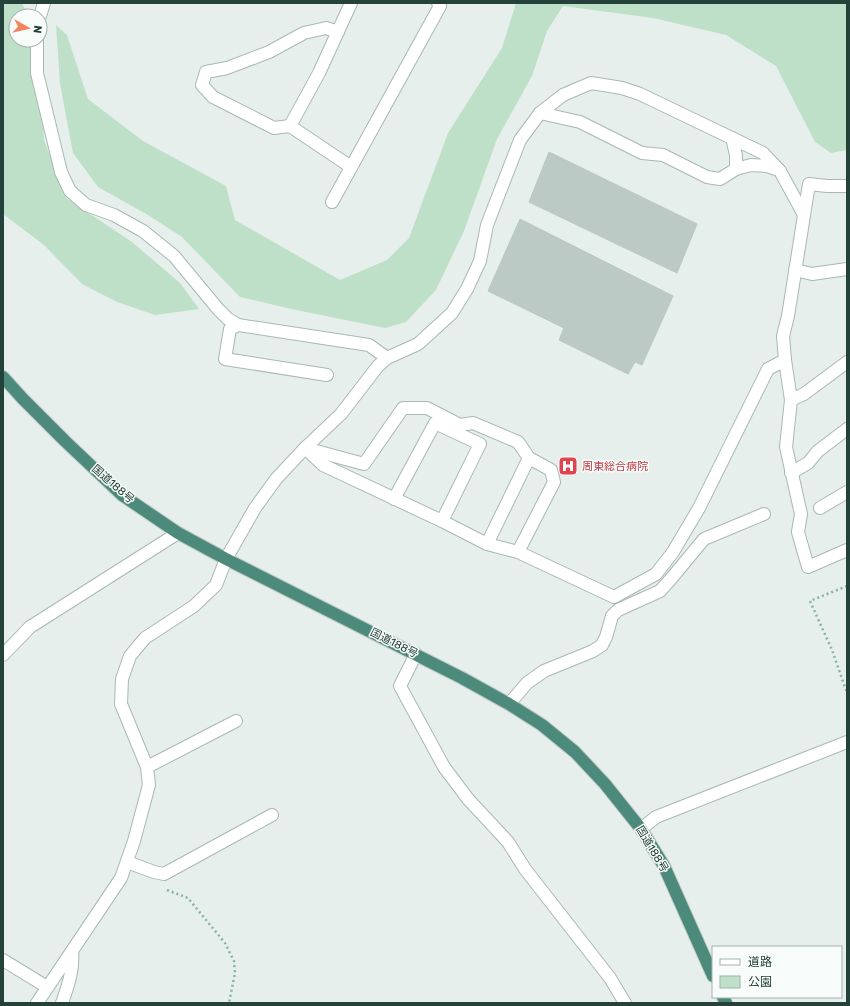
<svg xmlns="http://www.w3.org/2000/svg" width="850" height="1006" font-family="Rubik,'Noto Sans JP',sans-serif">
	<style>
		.green { fill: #bfe0c8 }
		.building { fill: #bbcac4; stroke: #b8c9c2 }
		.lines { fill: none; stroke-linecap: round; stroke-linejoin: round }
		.service-casing { stroke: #a8b8b2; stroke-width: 14 }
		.minor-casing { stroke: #a8b8b2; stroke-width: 14 }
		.trunk-casing { stroke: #c2cac8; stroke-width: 14 }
		.path { stroke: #86b3a5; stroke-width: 2.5; stroke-dasharray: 2 3; stroke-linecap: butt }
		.service { stroke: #fff; stroke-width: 12 }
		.minor { stroke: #fff; stroke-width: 12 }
		.trunk { stroke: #4c8a7c; stroke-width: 12 }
		.labels { text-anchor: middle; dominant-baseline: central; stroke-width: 3; stroke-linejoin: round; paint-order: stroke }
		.health-label { font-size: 11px; fill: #be3a42; stroke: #f7fbf9; text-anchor: start }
		.street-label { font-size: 11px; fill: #24423a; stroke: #f7fbf9 }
	</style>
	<rect width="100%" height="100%" fill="#e6efeb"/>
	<g class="green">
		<polygon points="3,3 22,3 28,16 16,16 16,40 37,40 44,140 66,198 132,242 180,283 199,309 155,315 117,302 82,284 44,245 3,214"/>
		<polygon points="516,3 847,3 847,150 831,153 815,142 776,66 726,35 653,18 563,6 547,31 532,76 497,139 464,231 436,290 406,322 385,328 296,310 240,297 182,237 148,215 98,187 73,153 60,84 56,25 67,35 88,99 143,141 226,186 235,220 340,280 387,260 409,238 448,133 502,48"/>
	</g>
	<g class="building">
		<polygon points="549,152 697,224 677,273 529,202"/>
		<polygon points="520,219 673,296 642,365 635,362 628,374 559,340 564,328 488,291"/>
	</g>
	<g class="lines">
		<g class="service-casing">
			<g id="service">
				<polyline points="338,32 326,28 304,33 269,52 227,68 206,72 202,85 213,97 274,128 290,126 351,167"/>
				<polyline points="540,113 580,122 642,153 663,155 707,177 720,179 736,169 751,165 767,166 779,170"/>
				<polyline points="290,126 319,73 351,3"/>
				<polyline points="732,138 736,155 736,169"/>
				<polyline points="332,202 440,6 438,3"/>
				<polyline points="795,270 812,274 847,269"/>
				<polyline points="238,325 230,329 225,359 327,375"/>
				<polyline points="387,358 418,344 452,313 467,289 480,261 487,225 520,140 540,113 563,95 591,83 622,88 640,94 763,153 780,171 804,215"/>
				<polyline points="785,360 791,400 786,447 801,514 798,532 808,567 847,550"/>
				<polyline points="791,400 804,394 847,362"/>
				<polygon points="403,408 427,408 460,425 473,423 518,442 529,458 487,544 442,521 323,465 305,448 364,464"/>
				<polyline points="791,473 808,463 818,451 847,429"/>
				<polyline points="394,499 435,423 480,444 442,521"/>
				<polyline points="820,508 847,492"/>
				<polyline points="487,544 518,552 614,597 656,574 673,552 699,508 768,369 785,360 783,336 788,316 809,184 827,186 847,186"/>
				<polyline points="518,552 554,482 551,470 529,458"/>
				<polyline points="147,767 236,721"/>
				<polyline points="127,862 154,872 164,874 272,815"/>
				<path d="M62 1003C68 986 74 969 72 952"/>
			</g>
		</g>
		<g class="minor-casing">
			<g id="minor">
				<polyline points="40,16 44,3"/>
				<polyline points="416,654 400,686 444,767 468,799 508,842 525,869 610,978 625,1003"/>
				<polyline points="3,655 30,627 178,533"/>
				<polyline points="509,704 527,683 544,671 593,651 602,645 606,637 612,616 618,610 660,591 670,580 704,539 764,514"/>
				<polyline points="641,829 656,817 847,742"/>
				<polyline points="3,960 47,987"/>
				<polyline points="37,1003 121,878 134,841 149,785 147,767 121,704 122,679 130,656 145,638 194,606 216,585 226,559 255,508 276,479 305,448 341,414 378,366 387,358 369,345 238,325 228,319 218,309 174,256 143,231 114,215 86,205 70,191 61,172 37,73 37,40"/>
			</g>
		</g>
		<g class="trunk-casing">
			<g id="trunk">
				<polyline points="3,377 23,399 65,441 122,495 178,533 226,559 462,678 509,704 542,725 575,752 605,784 641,829 664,866 713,976"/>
				<polyline points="723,997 726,1003"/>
			</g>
		</g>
		<g class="path">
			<polyline points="847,586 810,601 832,650 847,693"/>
			<polyline points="167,890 188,898 225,943 234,961 235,973 229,1003"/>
		</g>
		<use href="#service" class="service"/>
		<use href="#minor" class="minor"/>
		<use href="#trunk" class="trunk"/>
	</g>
	<defs>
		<g id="hospital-square" transform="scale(1)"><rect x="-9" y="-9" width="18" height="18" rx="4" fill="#e0444e" stroke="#f7fbf9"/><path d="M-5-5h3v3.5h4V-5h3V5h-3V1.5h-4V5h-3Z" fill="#fff"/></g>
	</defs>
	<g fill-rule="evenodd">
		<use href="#hospital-square" x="568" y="466"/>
	</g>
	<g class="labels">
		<g class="health-label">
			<text x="582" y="466">周東総合病院</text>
		</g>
		<g class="street-label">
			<text transform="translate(113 484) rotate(41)">国道188号</text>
			<text transform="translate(394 643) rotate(27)">国道188号</text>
			<text transform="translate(652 849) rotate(59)">国道188号</text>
		</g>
	</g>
	<rect width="850" height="1006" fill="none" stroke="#24423a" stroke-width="8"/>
	<rect x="712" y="946" width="130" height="52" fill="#f7fbf9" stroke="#a3b1ad"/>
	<rect x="720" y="959" width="20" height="6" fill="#ffffff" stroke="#a3b1ad"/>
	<text x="748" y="966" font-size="12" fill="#24423a">道路</text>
	<rect x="720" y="976" width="20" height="12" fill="#bfe0c8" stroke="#a3b1ad"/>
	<text x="748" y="986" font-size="12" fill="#24423a">公園</text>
	<g transform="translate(28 28) rotate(98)"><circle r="19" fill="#f7fbf9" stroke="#a3b1ad"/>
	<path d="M0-3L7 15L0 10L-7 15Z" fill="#f4845f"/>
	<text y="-6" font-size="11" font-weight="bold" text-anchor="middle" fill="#24423a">N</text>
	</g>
</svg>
